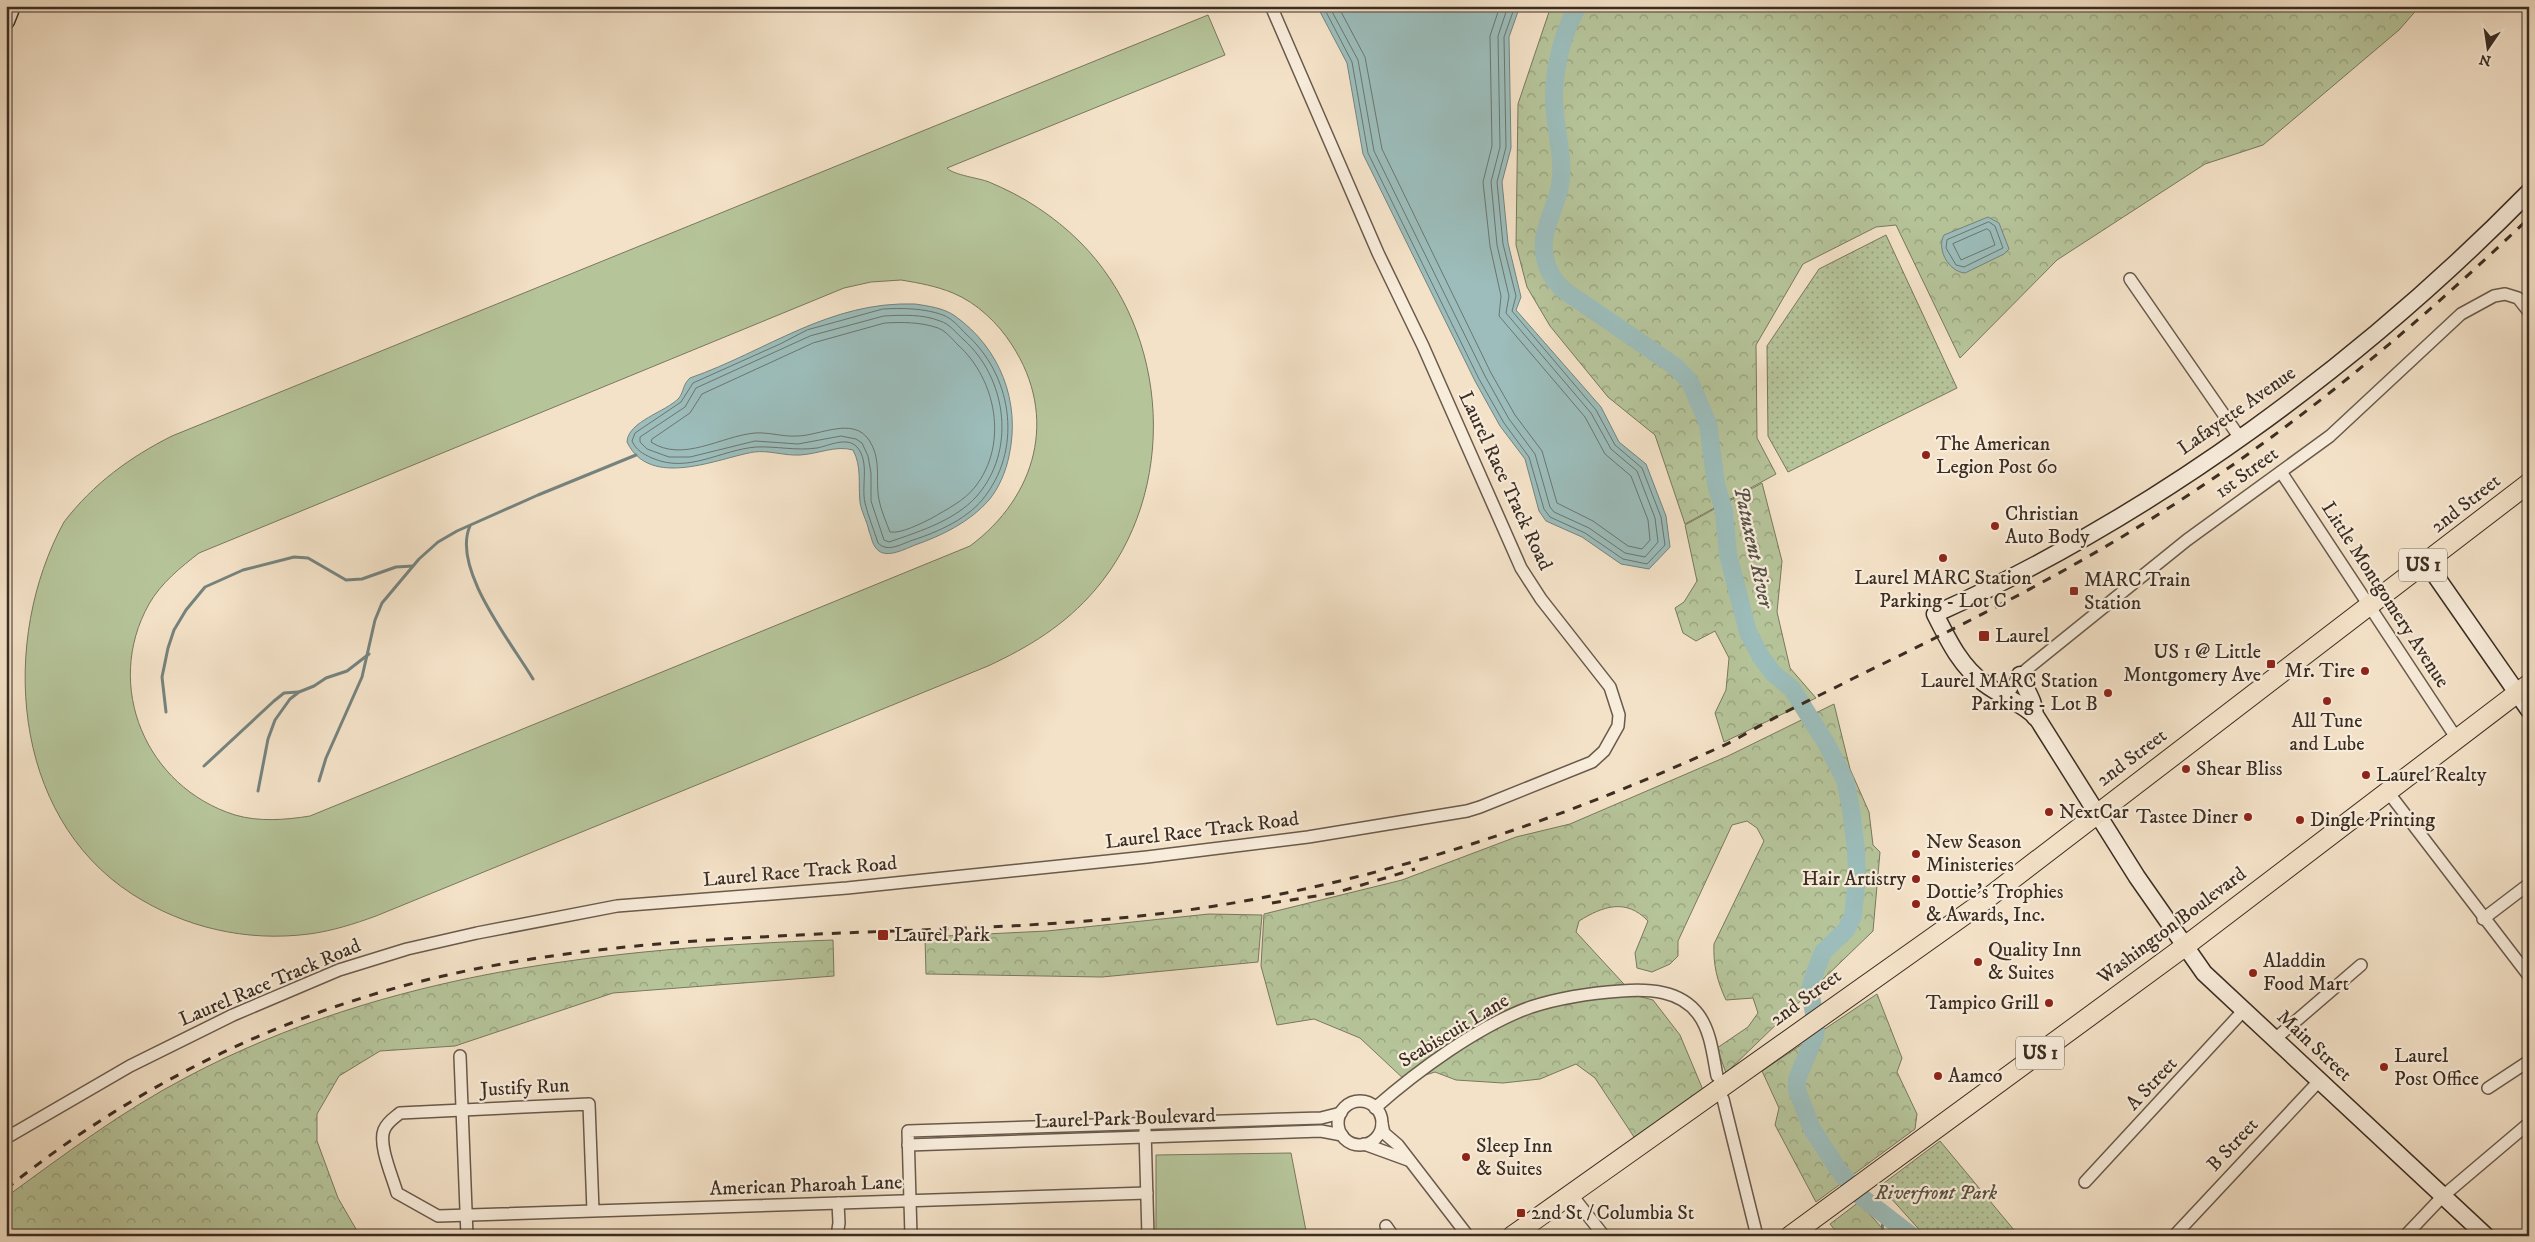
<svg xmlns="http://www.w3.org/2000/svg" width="2535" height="1242" font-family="'IM FELL DW Pica',serif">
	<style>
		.green { fill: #b6c49a; stroke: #78785e; fill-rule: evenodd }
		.forest { fill: url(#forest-crowns); stroke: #78785e }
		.park { fill: url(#park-dots); stroke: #78785e }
		.water { fill: #9cbdbb; stroke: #75837e }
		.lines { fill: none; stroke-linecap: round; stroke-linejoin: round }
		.shore { stroke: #6c756e; stroke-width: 1 }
		.stream { stroke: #75837e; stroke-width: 3 }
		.river { stroke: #9cbdbb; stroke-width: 18 }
		.street-casing { stroke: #695a4c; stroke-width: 14 }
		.secondary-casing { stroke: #3b2d22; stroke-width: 19 }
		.primary-casing { stroke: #3b2d22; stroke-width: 21 }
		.street { stroke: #f8ecdb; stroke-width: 11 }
		.secondary { stroke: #f8ecdb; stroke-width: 16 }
		.primary { stroke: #f4e2c8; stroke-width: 19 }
		.rail { stroke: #3b2d22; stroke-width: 3; stroke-dasharray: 9 9; stroke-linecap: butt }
		.poi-dot { fill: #8f2418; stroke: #f8ecdb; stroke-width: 2 }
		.labels { text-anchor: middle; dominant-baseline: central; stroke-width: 4.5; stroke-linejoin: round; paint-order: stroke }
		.shield { fill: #f8ecdb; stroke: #74665a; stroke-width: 1 }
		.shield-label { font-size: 19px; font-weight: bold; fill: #3b2d22 }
		.street-label { font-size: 20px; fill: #3b2d22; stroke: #f8ecdb }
		.poi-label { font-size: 20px; fill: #3b2d22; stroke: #f8ecdb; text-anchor: start }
		.park-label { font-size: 20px; font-style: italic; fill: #5a5340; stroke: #f8ecdb }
		.water-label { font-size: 21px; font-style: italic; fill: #535148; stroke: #f8ecdb }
	</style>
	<defs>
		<pattern id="forest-crowns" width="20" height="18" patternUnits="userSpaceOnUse" patternTransform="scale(1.25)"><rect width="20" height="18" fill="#b6c49a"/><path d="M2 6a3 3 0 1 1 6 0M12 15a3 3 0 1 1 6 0" fill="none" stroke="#95a07d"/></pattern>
		<pattern id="park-dots" width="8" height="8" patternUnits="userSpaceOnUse" patternTransform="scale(1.25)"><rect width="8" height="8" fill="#b6c49a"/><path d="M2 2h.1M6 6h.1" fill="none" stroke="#95a07d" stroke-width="1.8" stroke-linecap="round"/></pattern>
	</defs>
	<rect width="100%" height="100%" fill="#f4e2c8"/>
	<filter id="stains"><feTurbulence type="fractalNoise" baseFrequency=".004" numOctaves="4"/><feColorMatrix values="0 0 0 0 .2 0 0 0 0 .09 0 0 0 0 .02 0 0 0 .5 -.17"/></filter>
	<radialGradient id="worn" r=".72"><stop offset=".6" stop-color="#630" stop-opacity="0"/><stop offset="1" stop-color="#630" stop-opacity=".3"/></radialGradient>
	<g class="green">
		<path d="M1208 15 1225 55 947 168C953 175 979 178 989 182 1023 196 1054 216 1080 242 1171 333 1179 492 1095 590 1065 625 1029 647 988 666L376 916C354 924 332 931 309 934 247 942 185 928 132 894 10 815 0 639 64 522 93 484 130 457 172 436ZM901 280C919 283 936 286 953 293 977 303 998 323 1012 345 1059 417 1036 497 970 546L310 816C285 820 259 822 235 815 146 787 103 686 149 604 161 583 181 567 199 553L844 288 871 282Z"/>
		<polygon points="1291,1153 1307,1236 1156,1236 1156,1155"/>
	</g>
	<g class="forest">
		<polygon points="1551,6 2420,6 2399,30 2263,145 2205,164 2057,260 1960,358 1896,225 1876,227 1803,264 1756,345 1757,438 1776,474 1685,524 1655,435 1608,397 1550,326 1527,287 1516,245 1518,104"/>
		<polygon points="1762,483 1782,561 1777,612 1790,668 1816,698 1724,742 1715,713 1726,690 1729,658 1715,631 1696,641 1683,633 1675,608 1684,602 1697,581 1685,525"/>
		<path d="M1834 704 1850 769 1869 812 1873 845 1880 852 1873 931 1726 1073 1717 1048 1748 1027 1758 1013 1753 998 1726 1000C1717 981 1713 964 1714 944L1764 841 1757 828 1747 821 1732 825 1678 941V956L1670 964 1652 972 1637 968 1635 953 1648 921C1626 898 1603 906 1579 921L1576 932 1634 995 1653 1000 1680 1035 1703 1090 1636 1140 1595 1078 1576 1064 1540 1079 1503 1083 1456 1080 1435 1072 1406 1081 1360 1038 1314 1019 1277 1025 1261 966 1264 914 1402 880 1516 837 1570 824 1728 756Z"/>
		<polygon points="1209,914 1262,915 1258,962 1102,977 926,974 925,937 1047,931"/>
		<path d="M833 940 834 976 613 993 455 1046 380 1051 339 1076 317 1114V1141L338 1198 360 1236H6V1197C65 1154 122 1111 187 1077 387 971 611 948 833 940Z"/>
		<polygon points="1877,994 1902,1058 1897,1072 1917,1114 1915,1129 1816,1202 1775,1125 1779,1108 1762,1071"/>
		<polygon points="1859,1202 1889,1236 1840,1236 1830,1224"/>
	</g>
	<g class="park">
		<polygon points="1886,235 1957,388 1788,472 1768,436 1767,346 1819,269"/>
		<polygon points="1940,1141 2019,1236 1925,1236 1880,1186"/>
	</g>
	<g class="water">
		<polygon points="1317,6 1520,6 1509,37 1511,148 1502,182 1508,243 1521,297 1516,310 1601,407 1619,442 1646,464 1666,516 1670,547 1649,569 1621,564 1582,537 1546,521 1539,511 1525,459 1500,426 1475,381 1363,154 1347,63"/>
		<path d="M1988 217 1999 223 2009 249 2004 254 1965 273C1949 272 1936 249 1944 235Z"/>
		<path d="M915 304C928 306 944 308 955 316 1000 348 1021 402 1009 456 1006 471 999 488 989 500 970 522 941 536 915 545 905 549 888 558 879 551 872 546 872 538 869 531 867 521 861 511 860 502 858 483 862 467 853 450 836 445 818 454 800 455 785 456 769 450 754 452 718 458 650 490 627 442 628 421 666 412 679 398 684 391 683 384 690 378 767 351 829 301 915 304Z"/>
	</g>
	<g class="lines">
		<g class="shore">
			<polyline points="1323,6 1352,62 1368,153 1479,379 1504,423 1529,457 1544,509 1550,517 1585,533 1623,559 1647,564 1665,545 1661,517 1642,468 1615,445 1596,410 1512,311 1516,296 1503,244 1497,182 1506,147 1504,37 1515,6"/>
			<polyline points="1329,6 1358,60 1374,151 1485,376 1509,419 1535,454 1550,507 1554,512 1589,528 1625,553 1645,557 1658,542 1655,518 1637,471 1611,449 1591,413 1506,313 1509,296 1497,245 1491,182 1500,147 1498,36 1508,6"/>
			<polyline points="1338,6 1365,57 1382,149 1491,373 1515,415 1542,451 1557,503 1593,521 1628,546 1642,549 1650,540 1648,520 1631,476 1605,454 1585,417 1499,316 1501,296 1490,246 1483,182 1492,146 1490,36 1500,6"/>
			<polygon points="1989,222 1995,226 2003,248 1964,267 1956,265 1946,248 1947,240"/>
			<polygon points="1987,229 1990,231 1995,245 1961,260 1953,244"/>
			<path d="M883 309C902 308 924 308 943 315 953 319 959 327 966 334 1011 374 1023 445 986 495 970 518 938 532 913 540 901 544 888 553 878 543 874 530 868 516 865 503 861 485 870 462 857 447 847 436 828 446 817 448 796 451 776 446 756 447 720 450 688 474 652 458 643 454 636 450 632 441L635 433 681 402 693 383 780 344 807 330Z"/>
			<path d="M884 316C902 315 923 314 940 321 950 324 956 333 964 340 1005 377 1016 445 981 491 960 519 921 531 889 542L884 540 871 501V473L868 456 862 443 856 439 841 436 798 444 755 441 690 457H669L647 449 640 442V437L685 407 696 388 810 336Z"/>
			<path d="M885 323C902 322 921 322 938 328 946 331 952 339 958 345 996 379 1009 444 975 487 964 501 947 509 932 518 922 523 901 534 890 532 886 522 881 510 879 500 875 479 882 460 869 440 853 416 819 436 797 436 783 437 769 432 755 433 721 436 683 463 651 442L652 439 690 413 702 394 813 343Z"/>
		</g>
		<g class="stream">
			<path d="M470 526C451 568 511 642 533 679"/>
			<polyline points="166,712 162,677 168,648 174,630 186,610 205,587 243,570 294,557 308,558 346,580 362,579 396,567 413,566"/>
			<polyline points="204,766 274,701 284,693 298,692"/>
			<polyline points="319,781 326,758 362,677 375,620 382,603 419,559 438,542 457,531 538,495 636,455"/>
			<polyline points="258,791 268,739 275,720 290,699 299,692 314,686 326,678 347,671 369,654"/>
			<polyline points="1882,1236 1883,1215"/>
		</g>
		<path class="river" d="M1578 6C1563 31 1554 68 1554 98 1554 127 1565 156 1560 186 1556 208 1541 230 1544 252 1546 269 1553 281 1565 291L1676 367 1690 382 1708 424 1716 484 1724 511 1728 555 1748 632 1761 657 1773 673 1792 689 1826 743 1845 780 1851 809 1856 850 1857 876 1853 916 1846 930 1823 952 1814 975 1810 990 1816 1025 1815 1036 1797 1079V1090L1812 1129 1838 1169 1859 1195 1912 1236"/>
		<g class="street-casing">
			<g id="street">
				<polyline points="2130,279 2240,438"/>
				<polyline points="2281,472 2457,739"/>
				<polyline points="2007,696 2018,677 2027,669 2187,540 2330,436 2461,314 2494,296 2505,294 2518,298 2529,312"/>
				<polyline points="2388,792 2529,976"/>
				<polyline points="2483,919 2529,884"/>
				<polyline points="2275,1039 2361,965"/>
				<polyline points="460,1056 467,1236"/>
				<polyline points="2488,1088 2529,1061"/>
				<polyline points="1723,1099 1757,1236"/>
				<circle cx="1360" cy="1123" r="22"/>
				<path d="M1375 1108C1417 1071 1478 1026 1531 1007 1559 998 1592 993 1621 991 1649 989 1680 990 1698 1014 1711 1031 1713 1056 1717 1076"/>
				<polyline points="1382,1124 1384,1133 1398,1145 1468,1236"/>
				<polyline points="1145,1130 1148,1236"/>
				<polyline points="6,1138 130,1066 233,1015 339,970 407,949 477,933 617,906 847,888 1147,857 1308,837 1467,811 1480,807 1592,762 1604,751 1618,726 1619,715 1610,687 1541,599 1521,568 1423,346 1378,253 1271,6"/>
				<polyline points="1364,1144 1408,1160"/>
				<polyline points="908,1145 1321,1131 1342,1135"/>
				<polyline points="2085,1182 2244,1010"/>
				<polyline points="1571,1194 1604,1236"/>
				<path d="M593 1211 589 1104 400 1113C394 1118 387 1122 384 1130 378 1145 393 1178 397 1193L438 1216 1147 1193"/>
				<polyline points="1386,1226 1393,1236"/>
				<polyline points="837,1236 839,1223 838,1203"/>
				<polyline points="911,1236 908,1131 1321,1118 1341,1113"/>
				<polyline points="2174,1236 2320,1080"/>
				<polyline points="2405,1236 2443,1196 2528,1124"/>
			</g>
		</g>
		<g class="secondary-casing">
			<g id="secondary">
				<polyline points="6,21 12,6"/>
				<polyline points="2426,562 2529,710"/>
				<path d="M2020 675C2025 690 2035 700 2035 717"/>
				<path d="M2486 1236 2204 973 2137 877 2037 718C2022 702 2002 697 1985 684 1961 667 1948 640 1935 614 2154 516 2361 363 2529 192"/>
			</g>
		</g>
		<g class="primary-casing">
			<g id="primary">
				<polyline points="1512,1236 1980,904 2529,483"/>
				<polyline points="1790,1236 2184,947 2529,684"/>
			</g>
		</g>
		<use href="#street" class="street"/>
		<use href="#secondary" class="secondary"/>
		<use href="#primary" class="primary"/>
		<g class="rail">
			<polyline points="1272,903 1335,893 1415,869"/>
			<path d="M6 1189C130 1089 272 1018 426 980 548 950 675 941 799 935 938 928 1077 928 1215 906 1390 878 1558 821 1718 748 1735 741 1751 730 1767 722 1796 706 1825 693 1854 678 1946 633 2037 588 2125 535 2273 446 2405 337 2529 218"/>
		</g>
	</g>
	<g class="poi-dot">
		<circle cx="1926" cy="455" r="5"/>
		<circle cx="1995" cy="526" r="5"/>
		<circle cx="1943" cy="558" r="5"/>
		<rect x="2069" y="586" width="10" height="10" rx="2.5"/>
		<rect x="1978" y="630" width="12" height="12" rx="2.5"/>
		<rect x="2266" y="659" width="10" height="10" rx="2.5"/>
		<circle cx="2365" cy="671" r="5"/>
		<circle cx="2108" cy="693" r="5"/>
		<circle cx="2327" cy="701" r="5"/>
		<circle cx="2186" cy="769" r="5"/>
		<circle cx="2366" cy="775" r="5"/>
		<circle cx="2049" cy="812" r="5"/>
		<circle cx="2248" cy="817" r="5"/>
		<circle cx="2300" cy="820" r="5"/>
		<circle cx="1916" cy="854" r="5"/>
		<circle cx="1916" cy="879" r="5"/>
		<circle cx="1916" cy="904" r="5"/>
		<rect x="877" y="929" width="12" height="12" rx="2.5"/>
		<circle cx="1978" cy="962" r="5"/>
		<circle cx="2253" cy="973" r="5"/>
		<circle cx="2049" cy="1003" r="5"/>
		<circle cx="2384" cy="1067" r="5"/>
		<circle cx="1938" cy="1076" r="5"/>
		<circle cx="1466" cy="1157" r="5"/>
		<rect x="1516" y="1208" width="10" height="10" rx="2.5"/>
	</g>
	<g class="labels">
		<g class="shield">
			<rect x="2399" y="548.5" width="48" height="33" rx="4"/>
			<rect x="2016" y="1036.5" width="48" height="33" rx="4"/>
		</g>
		<g class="shield-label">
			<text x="2423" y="565">US 1</text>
			<text x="2040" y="1053">US 1</text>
		</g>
		<g class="street-label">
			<text transform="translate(2237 411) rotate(-35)">Lafayette Avenue</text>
			<text transform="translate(2247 473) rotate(-36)">1st Street</text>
			<text transform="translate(1505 481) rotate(65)">Laurel Race Track Road</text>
			<text transform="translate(2466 504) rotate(-38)">2nd Street</text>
			<text transform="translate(2385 595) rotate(57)">Little Montgomery Avenue</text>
			<text transform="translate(2132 758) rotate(-37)">2nd Street</text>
			<text transform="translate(1202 831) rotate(-7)">Laurel Race Track Road</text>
			<text transform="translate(800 872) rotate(-5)">Laurel Race Track Road</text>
			<text transform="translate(2172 926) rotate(-37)">Washington Boulevard</text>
			<text transform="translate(270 983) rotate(-23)">Laurel Race Track Road</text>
			<text transform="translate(1806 998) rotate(-36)">2nd Street</text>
			<text transform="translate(1454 1031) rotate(-31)">Seabiscuit Lane</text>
			<text transform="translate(2314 1046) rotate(43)">Main Street</text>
			<text transform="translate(2152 1084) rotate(-47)">A Street</text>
			<text transform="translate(525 1088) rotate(-3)">Justify Run</text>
			<text transform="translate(1125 1119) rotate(-2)">Laurel Park Boulevard</text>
			<text transform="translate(2233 1145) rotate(-47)">B Street</text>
			<text transform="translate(806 1186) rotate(-2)">American Pharoah Lane</text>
		</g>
		<g class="poi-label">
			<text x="1936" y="444">The American<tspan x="1936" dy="23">Legion Post 60</tspan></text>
			<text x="2005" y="514">Christian<tspan x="2005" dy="23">Auto Body</tspan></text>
			<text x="1943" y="578" text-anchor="middle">Laurel MARC Station<tspan x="1943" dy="23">Parking - Lot C</tspan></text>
			<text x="2084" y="580">MARC Train<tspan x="2084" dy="23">Station</tspan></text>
			<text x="1995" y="636">Laurel</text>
			<text x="2261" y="652" text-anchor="end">US 1 @ Little<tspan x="2261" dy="23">Montgomery Ave</tspan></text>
			<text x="2355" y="671" text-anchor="end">Mr. Tire</text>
			<text x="2098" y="681" text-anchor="end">Laurel MARC Station<tspan x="2098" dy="23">Parking - Lot B</tspan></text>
			<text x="2327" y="721" text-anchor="middle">All Tune<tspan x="2327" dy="23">and Lube</tspan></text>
			<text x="2196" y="769">Shear Bliss</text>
			<text x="2376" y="775">Laurel Realty</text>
			<text x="2059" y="812">NextCar</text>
			<text x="2238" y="817" text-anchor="end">Tastee Diner</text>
			<text x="2310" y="820">Dingle Printing</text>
			<text x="1926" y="842">New Season<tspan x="1926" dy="23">Ministeries</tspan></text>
			<text x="1906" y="879" text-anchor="end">Hair Artistry</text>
			<text x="1926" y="892">Dottie’s Trophies<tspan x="1926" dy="23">&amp; Awards, Inc.</tspan></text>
			<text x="894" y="935">Laurel Park</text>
			<text x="1988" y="950">Quality Inn<tspan x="1988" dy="23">&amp; Suites</tspan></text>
			<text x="2263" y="961">Aladdin<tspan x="2263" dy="23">Food Mart</tspan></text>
			<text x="2039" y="1003" text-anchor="end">Tampico Grill</text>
			<text x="2394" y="1056">Laurel<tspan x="2394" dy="23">Post Office</tspan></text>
			<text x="1948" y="1076">Aamco</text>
			<text x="1476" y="1146">Sleep Inn<tspan x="1476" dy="23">&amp; Suites</tspan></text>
			<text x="1531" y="1213">2nd St / Columbia St</text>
		</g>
		<g class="park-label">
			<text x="1936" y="1193">Riverfront Park</text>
		</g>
		<g class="water-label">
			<text transform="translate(1753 547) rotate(78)">Patuxent River</text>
		</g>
	</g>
	<rect width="2535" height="1242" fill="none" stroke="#f4e2c8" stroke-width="25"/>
	<rect x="8" y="8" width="2520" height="1227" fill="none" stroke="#3b2d22" stroke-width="2.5"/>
	<rect x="12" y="12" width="2510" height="1217" fill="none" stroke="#3b2d22"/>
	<g transform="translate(2488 48) rotate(193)" stroke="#f8ecdb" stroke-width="4" paint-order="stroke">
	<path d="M0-4L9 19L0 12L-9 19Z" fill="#3b2d22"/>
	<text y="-8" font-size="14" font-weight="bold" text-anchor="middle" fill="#3b2d22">N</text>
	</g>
	<rect width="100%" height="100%" filter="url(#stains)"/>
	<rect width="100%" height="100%" fill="url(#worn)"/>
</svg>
